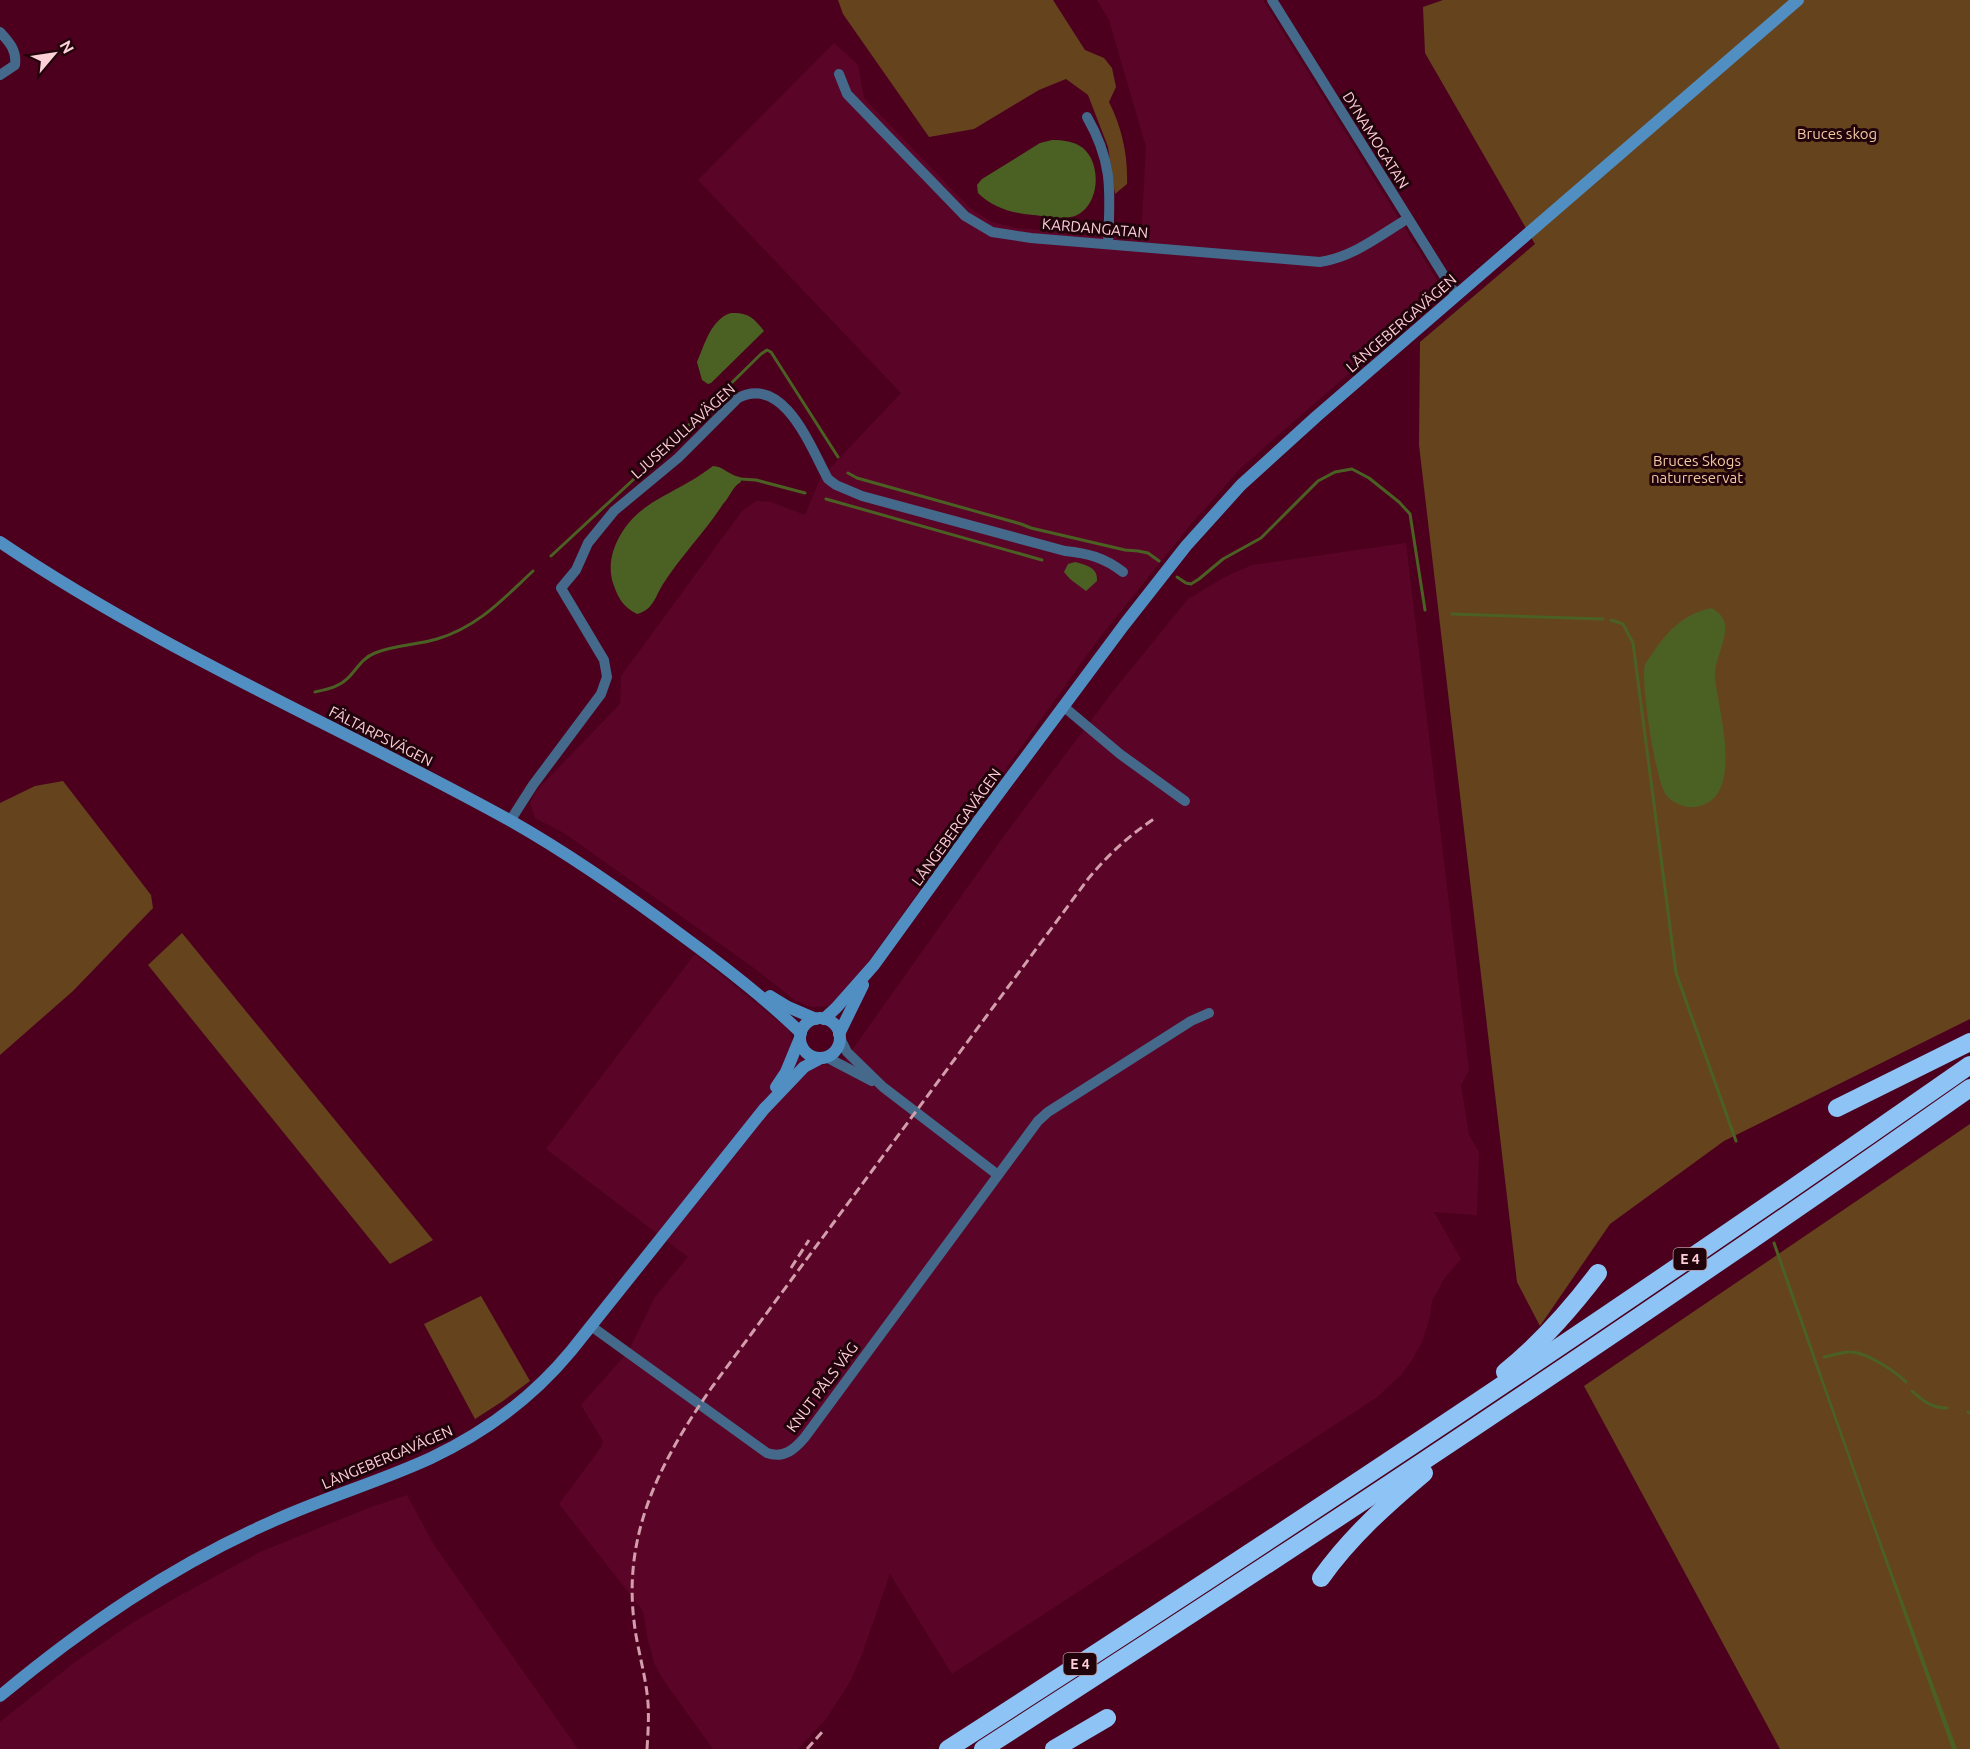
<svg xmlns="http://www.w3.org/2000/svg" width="1970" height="1749" font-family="Ubuntu,sans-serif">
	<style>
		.built { fill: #5a0527 }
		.green { fill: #65431c }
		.water { fill: #4b6124 }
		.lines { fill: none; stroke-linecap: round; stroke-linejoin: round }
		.stream { stroke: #4b6124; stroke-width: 3 }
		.street { stroke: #44698a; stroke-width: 10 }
		.secondary { stroke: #518fc3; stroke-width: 12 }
		.highway { stroke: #8dc4f5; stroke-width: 18 }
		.rail { stroke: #d39eab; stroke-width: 3; stroke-dasharray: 9 4.5; stroke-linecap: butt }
		.labels { text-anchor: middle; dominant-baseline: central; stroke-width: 6; stroke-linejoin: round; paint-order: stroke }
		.shield { fill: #20030b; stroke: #bb929a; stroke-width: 1.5 }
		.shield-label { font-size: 14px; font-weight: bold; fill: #fdcfd7 }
		.park-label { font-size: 15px; fill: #f3c9a0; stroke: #20030b }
		.street-label { font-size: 15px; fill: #fdcfd7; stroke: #20030b }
	</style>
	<rect width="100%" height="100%" fill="#4c001e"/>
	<g class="built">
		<polygon points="1097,0 1263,0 1437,280 1438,292 1427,305 1241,468 1191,524 1097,641 856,979 830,1006 812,1007 796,1001 754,968 564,833 535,818 530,803 536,791 620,704 621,676 742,511 756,501 771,502 805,515 820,479 901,393 698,180 834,43 858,65 864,98 970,208 992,222 1016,228 1141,238 1146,147 1109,20"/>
		<polygon points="1406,543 1469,1070 1461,1085 1469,1135 1479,1152 1477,1215 1434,1212 1461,1259 1444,1279 1432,1301 1430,1317 1422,1342 1412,1360 1401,1375 1376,1398 952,1674 890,1574 861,1657 850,1682 826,1719 798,1749 713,1749 664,1681 654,1663 647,1636 643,1611 559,1504 602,1446 603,1441 600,1436 581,1405 628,1352 655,1297 688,1257 546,1149 695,954 789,1030 796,1053 801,1060 805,1062 832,1066 845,1060 1004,836 1114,690 1188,599 1225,577 1252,565"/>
		<polygon points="407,1495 434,1545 578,1749 0,1749 0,1722 75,1662 132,1623 179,1596 260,1552 366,1509"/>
	</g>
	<g class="green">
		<path d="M838 0H1053L1085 50 1104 58 1112 68 1116 87 1109 102C1122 128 1128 155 1127 184L1115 194 1108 147 1088 95 1066 79 1039 90 974 129 929 137 843 14Z"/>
		<polygon points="1443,0 1970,0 1970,1019 1724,1141 1610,1224 1540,1326 1517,1282 1419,445 1420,342 1535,244 1425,53 1423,7"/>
		<polygon points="63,781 151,895 153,908 73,991 0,1055 0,803 35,786"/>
		<polygon points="182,933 433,1240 390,1264 148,965"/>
		<polygon points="1970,1124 1970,1749 1780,1749 1584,1386"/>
		<polygon points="481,1296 530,1381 503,1401 475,1419 424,1324"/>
	</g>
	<g class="water">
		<path d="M1052 140C1062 140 1074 141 1083 148 1102 164 1100 206 1075 216 1063 220 1045 216 1033 215 1012 213 993 208 978 193L977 185 982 179 1040 143Z"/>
		<path d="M731 313C748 312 754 318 764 331L711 383 708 384 702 380 697 362C705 344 711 319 731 313Z"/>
		<path d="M713 466C723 466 730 476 740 477L741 482C732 487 730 497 723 504 705 532 681 556 663 584 655 597 653 610 637 614 623 607 618 598 613 583 604 555 623 523 646 507 661 496 678 489 694 479 701 475 707 470 713 466Z"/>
		<path d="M1075 562C1086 565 1098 567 1097 581L1086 591 1070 579 1064 572 1068 564Z"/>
		<path d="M1712 608C1715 611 1720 613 1722 617 1733 632 1713 659 1715 678 1718 709 1747 802 1694 807 1685 808 1672 803 1666 795 1656 783 1640 681 1645 665 1646 662 1650 657 1652 654 1667 631 1685 613 1712 608Z"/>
		<polygon points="1813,1359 1816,1359 1870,1512 1957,1749 1952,1749"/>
	</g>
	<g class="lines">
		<g class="stream">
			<polyline points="645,468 761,354 767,350 771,352 838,457"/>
			<polyline points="848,473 857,478 1021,524 1031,528 1125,550 1138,551 1148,553 1159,561"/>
			<polyline points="740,479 756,480 805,493"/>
			<polyline points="826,499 1042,560"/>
			<polyline points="551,556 634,479"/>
			<polyline points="1177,577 1186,583 1191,584 1199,579 1223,559 1261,538 1318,481 1335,472 1352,469 1369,478 1399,502 1410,514 1425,610"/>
			<polyline points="1452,614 1603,619"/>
			<polyline points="1611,620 1623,624 1633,643 1676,973 1736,1141"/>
			<path d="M315 692C328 689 339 687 348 678 357 669 362 658 375 653 394 645 417 645 437 639 478 627 503 599 533 571"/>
			<polyline points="1774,1243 1815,1360"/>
			<path d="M1824 1357C1832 1356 1843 1351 1852 1352 1867 1353 1895 1371 1906 1382"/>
			<path d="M1912 1391C1924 1402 1932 1408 1947 1408"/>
			<polyline points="1968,1412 1970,1413"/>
		</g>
		<g class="street">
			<polyline points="1272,0 1456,295"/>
			<path d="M0 32C9 42 17 50 15 65L0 75"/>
			<path d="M839 74 847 94 965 216 992 232 1031 238 1320 262C1353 257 1379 236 1407 219"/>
			<path d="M1087 117C1114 164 1110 193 1108 244"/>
			<polyline points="1063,706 1120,754 1185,801"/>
			<path d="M510 821 533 785 601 694 607 677 604 660 561 588 576 570 588 543 614 511 678 458 738 398C784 374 811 448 828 479L836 485 862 496 1065 551C1088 553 1105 558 1123 572"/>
			<polyline points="840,1038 847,1052 883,1087 998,1175"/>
			<polyline points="826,1057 872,1081"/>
			<path d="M591 1326 767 1453C784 1459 795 1449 805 1437L1038 1121 1048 1112 1191 1021 1209 1013"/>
		</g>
		<g class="secondary">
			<path d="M0 542C161 651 341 727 511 821 571 855 628 895 684 937 725 967 764 997 801 1033"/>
			<polyline points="770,996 788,1007 816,1019"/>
			<circle cx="820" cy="1038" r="20"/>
			<polyline points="824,1019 836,1008 874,965 976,824 1124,625 1186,546 1241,485 1317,416 1798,0"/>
			<polyline points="839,1034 863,985"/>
			<polyline points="776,1087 786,1072 800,1038"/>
			<path d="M0 1696C83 1627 171 1566 271 1522 323 1498 379 1482 431 1458 486 1432 533 1397 571 1351L764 1109 804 1067 821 1058"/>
		</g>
		<g class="highway">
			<polyline points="1837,1108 1970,1042"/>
			<path d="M1505 1372C1541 1343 1570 1310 1598 1273"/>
			<path d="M1321 1578C1350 1537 1386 1505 1424 1473"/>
			<path d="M948 1749C1293 1527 1634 1300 1970 1065"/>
			<path d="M983 1749C1316 1535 1646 1316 1970 1088"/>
			<polyline points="1054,1749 1107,1718"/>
		</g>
		<g class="rail">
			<polyline points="791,1268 809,1240"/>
			<path d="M647 1749C648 1734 649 1718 648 1703 646 1675 637 1649 634 1621 623 1531 662 1459 712 1387L1088 879C1107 856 1128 836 1154 819"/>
			<polyline points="807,1749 823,1731"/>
		</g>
	</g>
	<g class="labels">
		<g class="shield">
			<rect x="1673.5" y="1248" width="33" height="22" rx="4.5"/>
			<rect x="1063.5" y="1653" width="33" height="22" rx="4.5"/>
		</g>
		<g class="shield-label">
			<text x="1690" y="1259">E 4</text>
			<text x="1080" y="1664">E 4</text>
		</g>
		<g class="park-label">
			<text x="1837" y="133">Bruces skog</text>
			<text x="1697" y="460">Bruces Skogs<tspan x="1697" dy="17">naturreservat</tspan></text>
		</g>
		<g class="street-label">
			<text transform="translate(1376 140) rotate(58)">DYNAMOGATAN</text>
			<text transform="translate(1095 228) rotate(5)">KARDANGATAN</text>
			<text transform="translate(1401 323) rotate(-41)">LÅNGEBERGAVÄGEN</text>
			<text transform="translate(683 431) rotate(-42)">LJUSEKULLAVÄGEN</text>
			<text transform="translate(381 736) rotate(27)">FÄLTARPSVÄGEN</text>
			<text transform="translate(956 827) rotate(-54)">LÅNGEBERGAVÄGEN</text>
			<text transform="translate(822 1387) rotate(-53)">KNUT PÅLS VÄG</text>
			<text transform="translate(387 1457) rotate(-23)">LÅNGEBERGAVÄGEN</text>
		</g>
	</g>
	<g transform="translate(54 54) rotate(61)" stroke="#20030b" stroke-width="4.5" paint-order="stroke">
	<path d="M0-4.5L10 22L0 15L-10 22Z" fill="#fdcfd7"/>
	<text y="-9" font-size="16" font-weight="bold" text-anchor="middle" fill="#fdcfd7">N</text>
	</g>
</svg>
